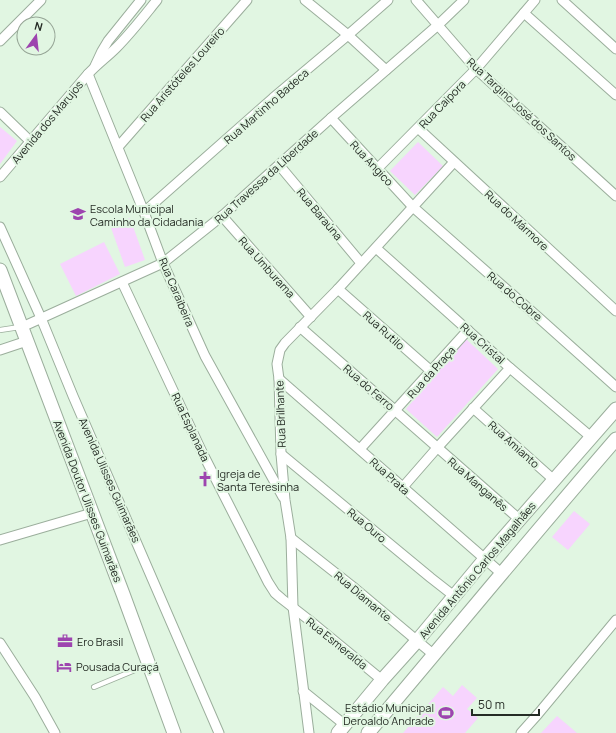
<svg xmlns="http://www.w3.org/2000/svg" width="616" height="733" font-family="Manrope,sans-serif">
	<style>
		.green { fill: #f7d4fe }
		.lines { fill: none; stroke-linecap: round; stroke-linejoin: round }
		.lane-casing { stroke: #9bae9c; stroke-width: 6 }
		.street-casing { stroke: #9bae9c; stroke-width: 11 }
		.secondary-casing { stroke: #9bae9c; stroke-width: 15 }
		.lane { stroke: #fff; stroke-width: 4.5 }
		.street { stroke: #fff; stroke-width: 9 }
		.secondary { stroke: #fff; stroke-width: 13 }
		.labels { text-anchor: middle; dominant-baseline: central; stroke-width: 4; stroke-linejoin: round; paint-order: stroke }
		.street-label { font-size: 11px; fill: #252c25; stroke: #e1f6e2 }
		.poi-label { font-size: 11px; fill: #252c25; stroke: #e1f6e2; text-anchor: start }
	</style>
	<rect width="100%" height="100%" fill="#e1f6e2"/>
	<g class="green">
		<polygon points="0,127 17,141 0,164"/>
		<polygon points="418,142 443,166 415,195 390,171"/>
		<polygon points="130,218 145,260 125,267 110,225"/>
		<polygon points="104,242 120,274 76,296 60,264"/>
		<polygon points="466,339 498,369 437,437 406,409"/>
		<polygon points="574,511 590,524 568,550 552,537"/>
		<polygon points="462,685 477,698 467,709 478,718 465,733 403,733 443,687 453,696"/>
		<polygon points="557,716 577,733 541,733"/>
	</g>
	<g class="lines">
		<g class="lane-casing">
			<g id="lane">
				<polyline points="0,330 20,327"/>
				<polyline points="94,687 147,665"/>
			</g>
		</g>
		<g class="street-casing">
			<g id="street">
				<polyline points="305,0 348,35 386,70"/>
				<polyline points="416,0 476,69 616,196"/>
				<polyline points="562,0 616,49"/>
				<polyline points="524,13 616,95"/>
				<polyline points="0,41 41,0"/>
				<polyline points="95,66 102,51 108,41 141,0"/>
				<polyline points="88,74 144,212 163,263 205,356 283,497"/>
				<polyline points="0,112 30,141"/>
				<polyline points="331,118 413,207 539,318 616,387"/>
				<polyline points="419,129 616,311"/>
				<polyline points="118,147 247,0"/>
				<polyline points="279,165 361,263"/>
				<polyline points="377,169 476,69 535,0"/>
				<path d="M0 177 88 74C97 64 107 57 116 48 131 33 144 16 157 0"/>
				<polyline points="144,212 273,98 348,35 388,0"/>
				<polyline points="222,216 311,317"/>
				<polyline points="0,227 41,318 73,396 219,733"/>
				<polyline points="376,248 510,368 591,437"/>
				<polyline points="122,282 202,452 268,582 275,593 282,599 309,620 382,680"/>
				<polyline points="338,289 431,371"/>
				<polyline points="22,327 163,263 222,216 331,118 438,25 464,0"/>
				<polyline points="300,327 519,519"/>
				<polyline points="0,350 27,341"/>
				<polyline points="279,379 501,573"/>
				<polyline points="473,408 554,480"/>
				<polyline points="360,449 468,330"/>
				<polyline points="281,454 431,578 454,596"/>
				<polyline points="403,487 437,448 510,368"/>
				<polyline points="291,538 352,586 434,655"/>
				<polyline points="0,540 92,513"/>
				<polyline points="0,643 35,697 55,733"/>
				<polyline points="303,691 345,725"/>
				<polyline points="309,733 293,607 291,538 285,500 281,454 279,379 277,364 280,350 285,343 338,289 454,162"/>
				<polyline points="521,733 538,714 616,620"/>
			</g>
		</g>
		<g class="secondary-casing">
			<g id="secondary">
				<polyline points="0,270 123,594 174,733"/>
				<polyline points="338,733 382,680 417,641 485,559 616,409"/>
				<path d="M368 733C451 635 532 536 616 439"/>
			</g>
		</g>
		<use href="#lane" class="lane"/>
		<use href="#street" class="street"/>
		<use href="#secondary" class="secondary"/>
	</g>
	<defs>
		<g id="school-bare" transform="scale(1.2)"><path d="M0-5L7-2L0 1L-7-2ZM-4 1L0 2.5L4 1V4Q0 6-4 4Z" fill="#9d44af" stroke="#e1f6e2" stroke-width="2.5" paint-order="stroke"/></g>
		<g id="church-bare" transform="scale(1.2)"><path d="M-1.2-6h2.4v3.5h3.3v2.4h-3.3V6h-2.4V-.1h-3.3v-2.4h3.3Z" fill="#9d44af" stroke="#e1f6e2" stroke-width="2.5" paint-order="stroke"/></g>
		<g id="office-bare" transform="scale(1.2)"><path d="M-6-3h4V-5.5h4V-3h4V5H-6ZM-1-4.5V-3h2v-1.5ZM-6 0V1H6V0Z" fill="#9d44af" stroke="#e1f6e2" stroke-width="2.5" paint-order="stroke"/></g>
		<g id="hotel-bare" transform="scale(1.2)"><path d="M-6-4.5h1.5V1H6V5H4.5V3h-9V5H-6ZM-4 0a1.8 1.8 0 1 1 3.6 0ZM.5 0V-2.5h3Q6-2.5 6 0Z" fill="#9d44af" stroke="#e1f6e2" stroke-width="2.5" paint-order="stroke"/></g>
		<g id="stadium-bare" transform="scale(1.2)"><path d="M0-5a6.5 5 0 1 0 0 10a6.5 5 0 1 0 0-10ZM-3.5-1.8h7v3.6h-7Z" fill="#9d44af" stroke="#e1f6e2" stroke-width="2.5" paint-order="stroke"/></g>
	</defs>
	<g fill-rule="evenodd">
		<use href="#school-bare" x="78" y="214"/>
		<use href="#church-bare" x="205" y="479"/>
		<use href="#office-bare" x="65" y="641"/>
		<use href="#hotel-bare" x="64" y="666"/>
		<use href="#stadium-bare" x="446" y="713"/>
	</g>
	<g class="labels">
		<g class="street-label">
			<text transform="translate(182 74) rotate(-49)">Rua Aristóteles Loureiro</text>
			<text transform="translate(442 104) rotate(-46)">Rua Caipora</text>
			<text transform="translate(266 106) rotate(-41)">Rua Martinho Badeca</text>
			<text transform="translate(522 109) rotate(43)">Rua Targino José dos Santos</text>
			<text transform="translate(47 122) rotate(-50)">Avenida dos Marujos</text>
			<text transform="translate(372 163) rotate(47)">Rua Angico</text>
			<text transform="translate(266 176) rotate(-42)">Rua Travessa da Liberdade</text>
			<text transform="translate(320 214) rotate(50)">Rua Baraúna</text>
			<text transform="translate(517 220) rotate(43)">Rua do Mármore</text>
			<text transform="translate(267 267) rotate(48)">Rua Umburama</text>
			<text transform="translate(177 292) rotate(67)">Rua Caraibeira</text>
			<text transform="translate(515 296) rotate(41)">Rua do Cobre</text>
			<text transform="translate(384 330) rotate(42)">Rua Rutilo</text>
			<text transform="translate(483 343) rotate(42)">Rua Cristal</text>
			<text transform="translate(431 372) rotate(-48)">Rua da Praça</text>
			<text transform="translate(369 387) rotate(41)">Rua do Ferro</text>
			<text transform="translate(280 414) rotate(-92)">Rua Brilhante</text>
			<text transform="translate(191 427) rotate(65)">Rua Esplanada</text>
			<text transform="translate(514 444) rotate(42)">Rua Amianto</text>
			<text transform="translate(390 476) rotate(42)">Rua Prata</text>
			<text transform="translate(110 480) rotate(66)">Avenida Ulisses Guimarães</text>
			<text transform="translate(478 484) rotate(41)">Rua Manganês</text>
			<text transform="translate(88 501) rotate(69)">Avenida Doutor Ulisses Guimarães</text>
			<text transform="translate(367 525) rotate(40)">Rua Ouro</text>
			<text transform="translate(477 570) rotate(-50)">Avenida Antônio Carlos Magalhães</text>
			<text transform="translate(363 596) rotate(40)">Rua Diamante</text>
			<text transform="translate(337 643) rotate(39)">Rua Esmeralda</text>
		</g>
		<g class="poi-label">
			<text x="90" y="208">Escola Municipal<tspan x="90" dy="13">Caminho da Cidadania</tspan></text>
			<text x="217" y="473">Igreja de<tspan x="217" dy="13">Santa Teresinha</tspan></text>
			<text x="77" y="641">Ero Brasil</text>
			<text x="76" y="666">Pousada Curaçá</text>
			<text x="434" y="707" text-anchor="end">Estádio Municipal<tspan x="434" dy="13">Deroaldo Andrade</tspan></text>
		</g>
	</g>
	<g transform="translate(36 36) rotate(15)"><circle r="19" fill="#e1f6e2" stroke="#96a596"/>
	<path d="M0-3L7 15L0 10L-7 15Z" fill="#9d44af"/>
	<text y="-6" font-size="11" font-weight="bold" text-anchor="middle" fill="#252c25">N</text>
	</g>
	<path d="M472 709v6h67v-6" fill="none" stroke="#252c25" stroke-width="2"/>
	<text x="478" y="709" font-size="12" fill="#252c25" stroke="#e1f6e2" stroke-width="3" paint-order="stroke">50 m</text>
</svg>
